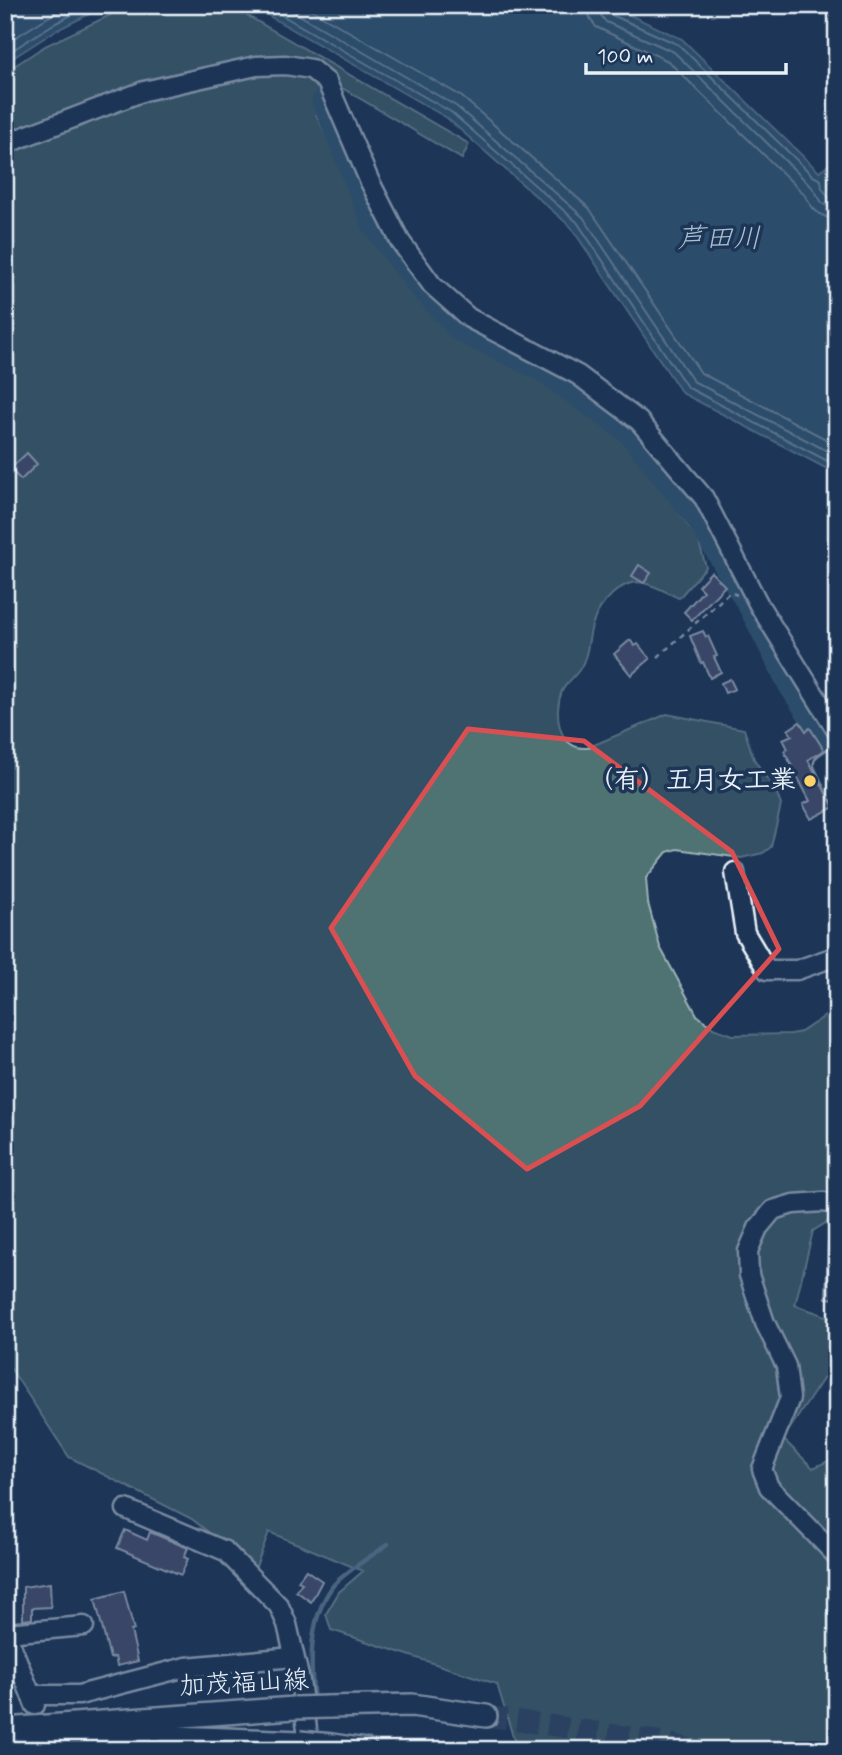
<svg xmlns="http://www.w3.org/2000/svg" width="842" height="1755" font-family="Mynerve,'Klee One',sans-serif">
	<style>
		.green { fill: #4f7273; stroke: #9cb2b6; stroke-width: 2 }
		.water { fill: #3d6981; stroke: #819fb1; stroke-width: 2 }
		.lines { fill: none; stroke-linecap: round; stroke-linejoin: round }
		.shore { stroke: #a4bbc8; stroke-width: 2 }
		.stream { stroke: #819fb1; stroke-width: 4.5 }
		.river { stroke: #3d6981; stroke-width: 24 }
		.building { fill: #5c5b7b; stroke: #e8f1f8; stroke-width: 2 }
		.major-tunnel { stroke: #3b516f; stroke-width: 21; stroke-dasharray: 21 10; stroke-linecap: butt }
		.minor-casing { stroke: #e8f1f8; stroke-width: 23 }
		.major-casing { stroke: #e8f1f8; stroke-width: 26 }
		.path { stroke: #e8f1f8; stroke-width: 2.5; stroke-dasharray: 5 5; stroke-linecap: butt }
		.minor { stroke: #1d3557; stroke-width: 18 }
		.major { stroke: #1d3557; stroke-width: 21 }
		.major-bridge-casing { stroke: #e8f1f8; stroke-width: 26; stroke-linecap: butt }
		.major-bridge { stroke: #1d3557; stroke-width: 21 }
		.marked { fill: none; stroke: #da5052; stroke-width: 5; stroke-linejoin: round }
		.poi-dot { fill: #ffd166; stroke: #1d3557; stroke-width: 2.5 }
		.labels { text-anchor: middle; dominant-baseline: central; stroke-width: 7; stroke-linejoin: round; paint-order: stroke }
		.poi-label { font-size: 26px; font-weight: bold; fill: #e8f1f8; stroke: #1d3557; text-anchor: end }
		.street-label { font-size: 26px; fill: #e8f1f8; stroke: #1d3557 }
		.water-label { font-size: 28px; font-style: italic; fill: #acc1ce; stroke: #1d3557 }
	</style>
	<rect width="100%" height="100%" fill="#1d3557"/>
	<filter id="ink" filterUnits="userSpaceOnUse"><feTurbulence type="fractalNoise" baseFrequency=".0143" numOctaves="2"/><feDisplacementMap in="SourceGraphic" scale="14" xChannelSelector="R" yChannelSelector="G"/><feConvolveMatrix kernelMatrix="1 2 1 2 8 2 1 2 1" color-interpolation-filters="sRGB"/></filter>
	<g filter="url(#ink)">
		<path class="green" d="M131 5H184L236 9 469 144 462 159 327 79 316 114 369 227 451 328 571 393 617 427 698 539 706 567 679 598C668 593 656 586 644 583 622 577 599 605 593 623 588 636 589 653 582 665 578 675 567 681 562 691 553 713 558 750 587 748L667 714 744 729 754 759 777 794 781 805 771 847 763 853 741 858 677 849 667 852 646 878 648 903 660 947 697 1015 713 1028 733 1035 791 1034 801 1032 837 1008V1216L813 1231 795 1305 837 1320V1358L783 1439 813 1468 837 1457V1750H517L497 1684 331 1630 326 1614 339 1592 363 1571 269 1532 255 1569 192 1519 69 1457 5 1360V72L45 46Z"/>
		<g class="water">
			<polygon points="5,5 107,5 55,31 5,63"/>
			<polygon points="250,5 608,5 682,39 819,172 837,158 837,177 828,184 837,197 837,474 682,393 571,227 447,118"/>
		</g>
		<g class="lines">
			<g class="shore">
				<polyline points="264,5 451,112 577,222 687,387 837,466"/>
				<polyline points="282,5 456,106 583,217 693,381 837,456"/>
				<polyline points="303,5 461,96 589,208 701,373 837,445"/>
				<path d="M588 5 590 18 596 27 668 61 804 194C811 208 819 218 837 219"/>
				<polyline points="598,5 600,14 606,22 674,52 812,187 823,204 837,209"/>
				<polyline points="607,5 608,11 612,15 679,45 813,176 821,180 822,188 829,198 837,200"/>
				<polyline points="5,44 48,17 71,5"/>
				<polyline points="5,55 52,25 91,5"/>
			</g>
			<g class="stream">
				<path d="M314 1703C310 1663 308 1621 332 1587 341 1574 375 1554 388 1544"/>
				<polyline points="315,1715 316,1734"/>
			</g>
			<polyline class="river" points="324,101 374,225 416,281 460,330 543,370 630,433 698,519 751,608 790,685 837,757"/>
		</g>
		<g class="building">
			<polygon points="27,453 37,464 21,480 10,469"/>
			<polygon points="639,565 651,573 644,583 632,576"/>
			<polygon points="711,572 725,586 692,620 684,612 703,591 698,586"/>
			<polygon points="703,631 706,637 708,636 717,656 714,657 721,672 710,678 703,662 701,663 690,636"/>
			<polygon points="630,640 635,646 638,644 650,659 631,675 614,654"/>
			<polygon points="730,679 735,689 725,693 721,683"/>
			<polygon points="800,722 806,731 810,728 824,750 808,760 834,807 811,819 803,804 810,801 784,751 788,749 783,739 792,735 788,730"/>
			<polygon points="828,1242 837,1242 837,1299 826,1298"/>
			<polygon points="125,1530 147,1540 150,1532 188,1548 184,1557 188,1559 181,1575 117,1548"/>
			<polygon points="306,1570 322,1581 311,1602 296,1591 302,1583 298,1581"/>
			<polygon points="50,1583 51,1607 32,1608 32,1619 23,1620 23,1587"/>
			<polygon points="124,1591 134,1630 131,1631 138,1661 117,1666 115,1657 110,1658 95,1599"/>
		</g>
		<g class="lines">
			<polyline class="major-tunnel" points="486,1716 665,1742 692,1750"/>
			<g class="minor-casing">
				<g id="minor">
					<polyline points="5,144 144,91 256,66 286,65 311,69 327,82 369,180 400,241 432,285 469,318 578,375 639,421 704,498 759,605 837,731"/>
					<polyline points="837,755 824,764 837,792"/>
					<polyline points="735,872 745,933 767,970 797,970 837,956"/>
					<polyline points="837,1204 823,1202 793,1204 773,1210 758,1228 748,1251 749,1275 765,1323 786,1366 790,1398 762,1469 769,1487 837,1556"/>
					<polyline points="126,1509 225,1551 279,1606 287,1624 300,1681 310,1750"/>
					<polyline points="5,1630 35,1705"/>
					<polyline points="7,1633 84,1626"/>
					<polyline points="32,1695 79,1695 186,1667 293,1657"/>
				</g>
			</g>
			<g class="major-casing">
				<g id="major">
					<polyline points="328,1707 412,1705 486,1716"/>
					<polyline points="5,1729 294,1708"/>
					<polyline points="332,1745 366,1750"/>
					<polyline points="9,1750 53,1745 175,1737 300,1742"/>
				</g>
			</g>
			<g class="path">
				<polyline points="658,657 730,592 737,595"/>
				<polyline points="5,1602 8,1611 5,1613"/>
			</g>
			<use href="#minor" class="minor"/>
			<use href="#major" class="major"/>
			<g class="major-bridge-casing">
				<g id="major-bridge">
					<polyline points="294,1708 328,1707"/>
					<polyline points="300,1742 332,1745"/>
				</g>
			</g>
			<use href="#major-bridge" class="major-bridge"/>
		</g>
	</g>
	<path d="M0 0H842V1755H0ZM468 729 584 741 732 852 779 949 640 1106 527 1169 415 1076 331 928Z" fill="#1d3557" fill-opacity=".55" fill-rule="evenodd"/>
	<path class="marked" d="M468 729 584 741 732 852 779 949 640 1106 527 1169 415 1076 331 928Z"/>
	<circle class="poi-dot" cx="810" cy="781" r="7"/>
	<g class="labels">
		<g class="poi-label">
			<text x="796" y="781">（有）五月女工業</text>
		</g>
		<g class="street-label">
			<text transform="translate(244 1684) rotate(-3)">加茂福山線</text>
		</g>
		<g class="water-label">
			<text x="719" y="239">芦田川</text>
		</g>
	</g>
	<rect width="842" height="1755" fill="none" stroke="#1d3557" stroke-width="28"/>
	<rect x="14" y="14" width="814" height="1727" fill="none" stroke="#e8f1f8" stroke-width="2.5" filter="url(#ink)"/>
	<path d="M586 63v10h200v-10" fill="none" stroke="#e8f1f8" stroke-width="3.5"/>
	<text x="597" y="63" font-size="21" fill="#e8f1f8" stroke="#1d3557" stroke-width="5" paint-order="stroke">100 m</text>
</svg>
